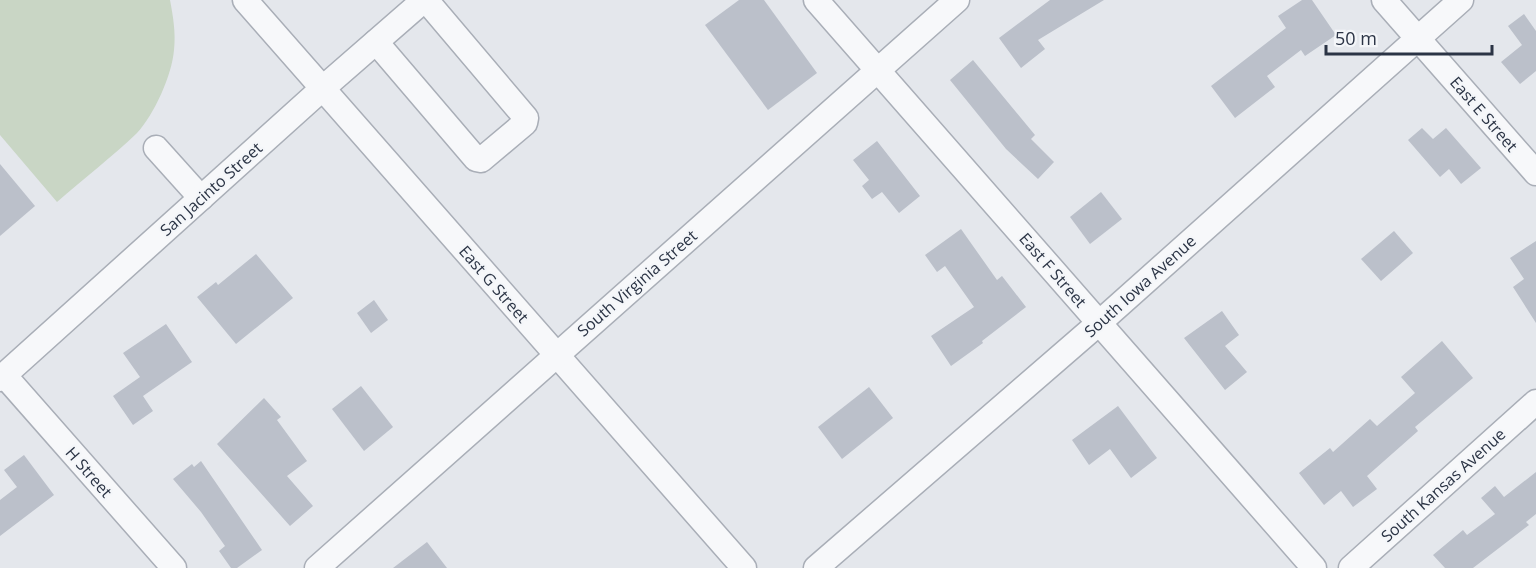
<svg xmlns="http://www.w3.org/2000/svg" width="1536" height="568" font-family="'Open Sans',sans-serif">
	<style>
		.green { fill: #c9d6c5 }
		.building { fill: #bbc0ca }
		.lines { fill: none; stroke-linecap: round; stroke-linejoin: round }
		.minor-casing { stroke: #a9aeb7; stroke-width: 27 }
		.minor { stroke: #f7f8fa; stroke-width: 24 }
		.labels { text-anchor: middle; dominant-baseline: central; stroke-width: 4.5; stroke-linejoin: round; paint-order: stroke }
		.street-label { font-size: 16px; fill: #2b3445; stroke: #f4f6f9 }
	</style>
	<rect width="100%" height="100%" fill="#e4e7ec"/>
	<path class="green" d="M0 0H170C173 16 176 33 174 50 172 75 154 115 137 133 112 157 83 179 57 202L0 135Z"/>
	<g class="building">
		<polygon points="739,0 764,0 817,73 768,110 705,25"/>
		<polygon points="1050,0 1104,0 1038,40 1045,49 1021,68 999,38"/>
		<polygon points="1302,0 1312,0 1336,35 1305,56 1301,50 1267,76 1275,87 1235,118 1211,86 1286,28 1278,16"/>
		<polygon points="1524,14 1536,31 1536,71 1520,84 1501,62 1522,45 1508,26"/>
		<polygon points="973,60 1035,135 1031,139 1054,162 1038,179 1006,149 950,80"/>
		<polygon points="1422,128 1433,139 1446,128 1481,168 1461,184 1449,169 1440,177 1408,140"/>
		<polygon points="877,141 920,196 899,213 882,192 872,199 862,186 869,180 853,160"/>
		<polygon points="0,164 35,206 0,236"/>
		<polygon points="1101,192 1122,219 1090,244 1070,217"/>
		<polygon points="961,229 997,280 1002,276 1026,307 982,341 983,343 951,366 931,336 974,307 945,266 937,272 925,255"/>
		<polygon points="1394,231 1413,253 1381,281 1361,259"/>
		<polygon points="1536,241 1536,323 1513,287 1524,279 1510,258"/>
		<polygon points="256,254 293,298 236,344 197,297 216,282 218,285"/>
		<polygon points="374,300 388,320 371,333 357,313"/>
		<polygon points="1222,311 1239,335 1225,346 1247,372 1225,390 1184,338"/>
		<polygon points="166,324 192,362 143,396 153,411 133,425 113,396 140,377 123,353"/>
		<polygon points="1442,341 1473,378 1415,427 1418,431 1367,476 1377,489 1353,507 1341,491 1324,505 1299,473 1330,448 1333,452 1370,419 1377,426 1415,393 1401,377"/>
		<polygon points="361,386 393,427 364,451 332,409"/>
		<polygon points="869,387 893,418 842,459 818,427"/>
		<polygon points="264,398 281,417 277,420 307,461 287,476 313,506 290,526 217,444"/>
		<polygon points="1118,406 1157,458 1131,478 1110,449 1089,465 1072,440"/>
		<polygon points="24,455 54,495 0,536 0,500 17,487 4,470"/>
		<polygon points="201,461 262,550 237,568 231,568 219,551 225,546 201,512 173,479 192,464 194,467"/>
		<polygon points="1536,472 1536,514 1526,522 1529,525 1473,568 1445,568 1433,555 1463,530 1467,535 1495,514 1481,498 1495,486 1504,497"/>
		<polygon points="427,542 447,568 393,568"/>
	</g>
	<g class="lines">
		<g class="minor-casing">
			<g id="minor">
				<polyline points="245,0 744,568"/>
				<polyline points="816,0 1314,568"/>
				<polyline points="1384,0 1536,173"/>
				<polyline points="376,42 476,159 481,160 525,123 526,118 426,0"/>
				<polyline points="156,148 201,198"/>
				<polyline points="4,375 174,568"/>
				<polyline points="0,379 323,88 424,0"/>
				<polyline points="317,568 957,0"/>
				<polyline points="816,568 1099,323 1461,0"/>
				<polyline points="1351,568 1536,402"/>
			</g>
		</g>
		<use href="#minor" class="minor"/>
	</g>
	<g class="labels">
		<g class="street-label">
			<text transform="translate(1484 114) rotate(49)">East E Street</text>
			<text transform="translate(211 189) rotate(-42)">San Jacinto Street</text>
			<text transform="translate(1053 270) rotate(49)">East F Street</text>
			<text transform="translate(637 283) rotate(-41)">South Virginia Street</text>
			<text transform="translate(494 284) rotate(49)">East G Street</text>
			<text transform="translate(1140 286) rotate(-42)">South Iowa Avenue</text>
			<text transform="translate(89 472) rotate(49)">H Street</text>
			<text transform="translate(1443 485) rotate(-42)">South Kansas Avenue</text>
		</g>
	</g>
	<path d="M1326 45v9h166v-9" fill="none" stroke="#2b3445" stroke-width="3"/>
	<text x="1335" y="45" font-size="18" fill="#2b3445" stroke="#f4f6f9" stroke-width="4.5" paint-order="stroke">50 m</text>
</svg>
